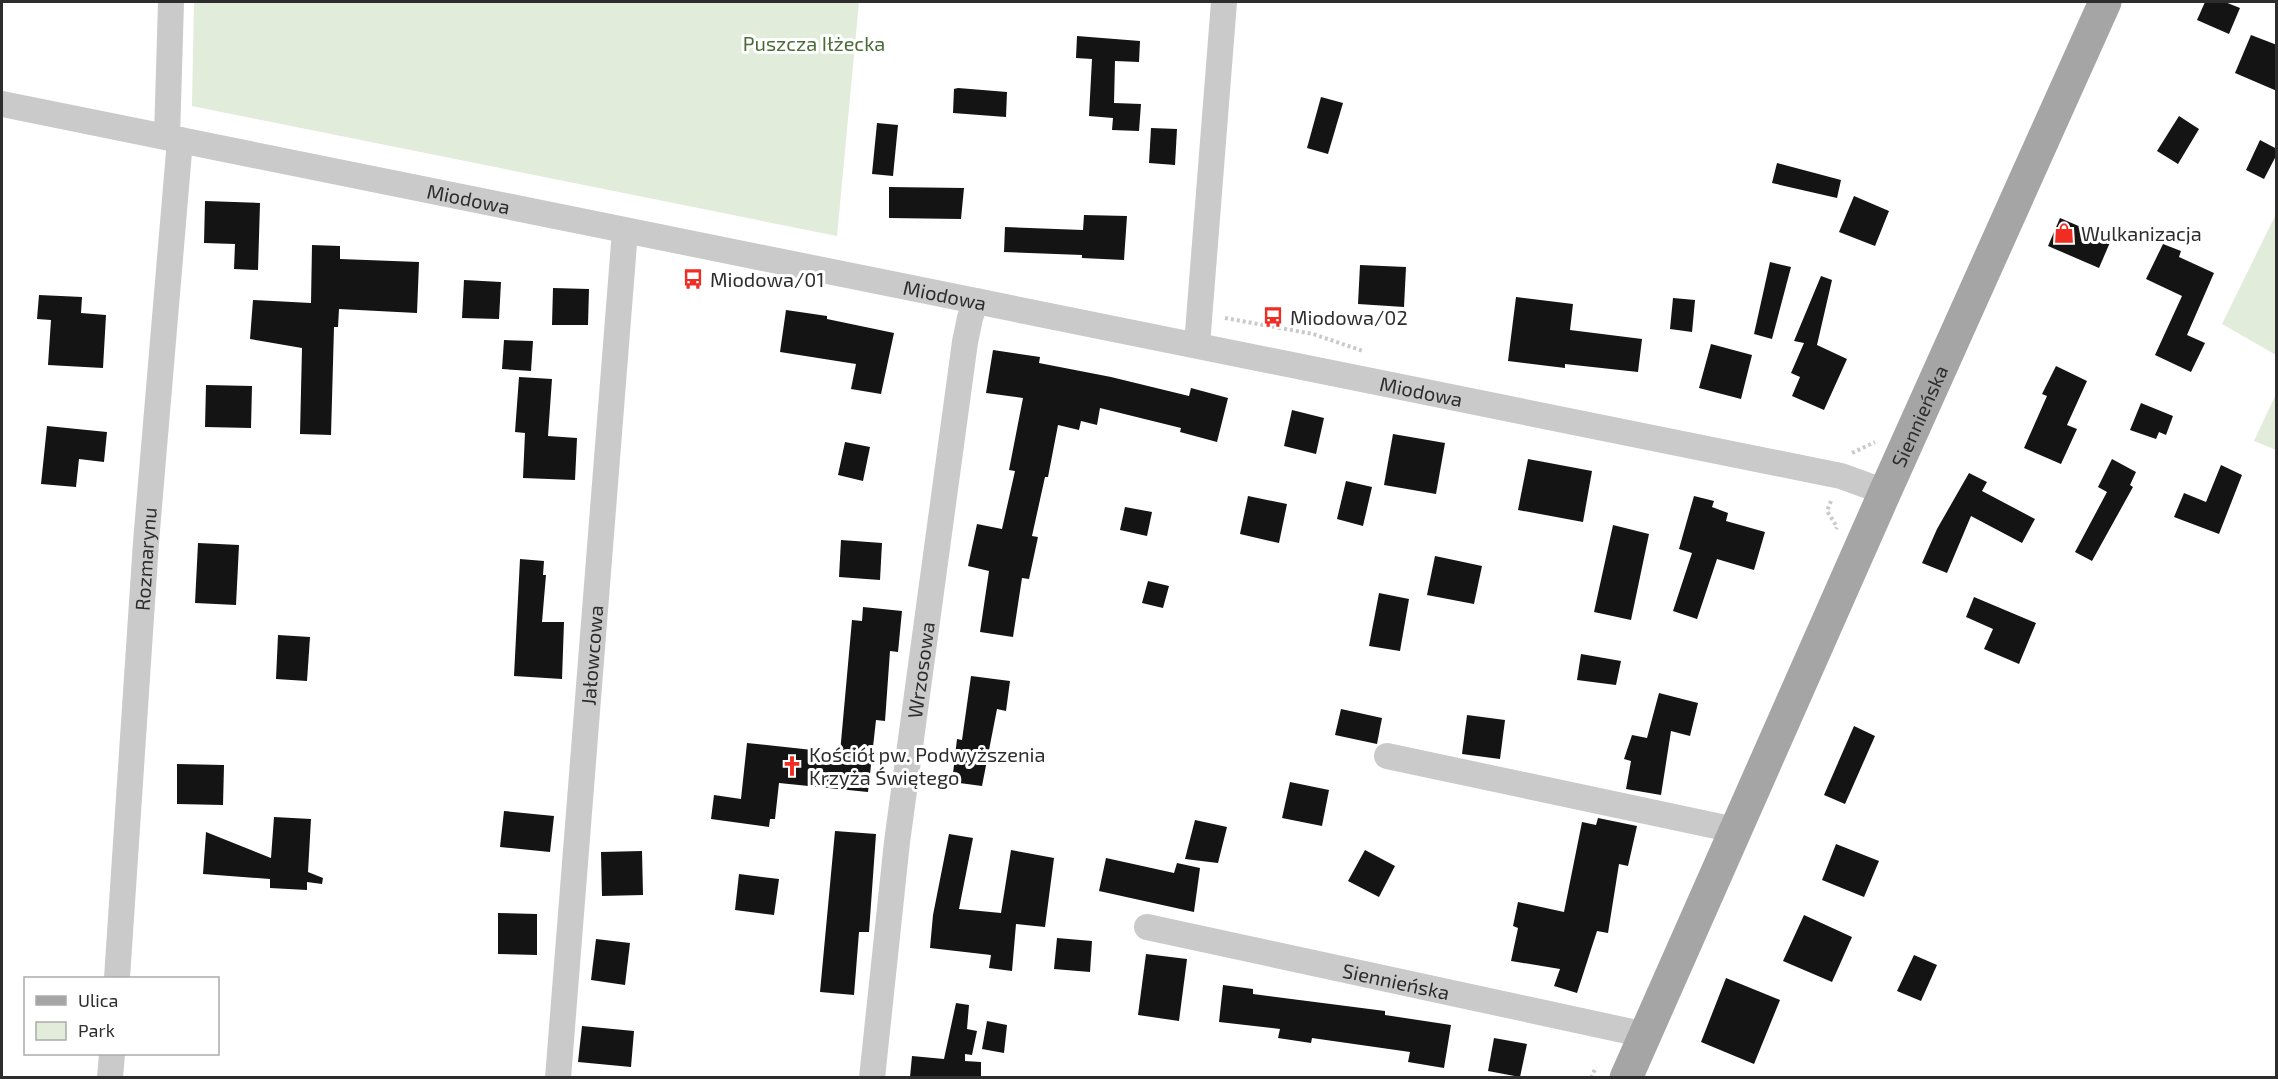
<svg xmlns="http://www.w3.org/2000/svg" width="2278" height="1079" font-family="'Exo 2',sans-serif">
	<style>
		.green { fill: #e1ecda }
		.building { fill: #141414 }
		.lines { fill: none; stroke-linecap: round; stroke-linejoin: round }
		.path { stroke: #cacaca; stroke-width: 4; stroke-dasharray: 3 3; stroke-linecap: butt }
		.minor { stroke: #cacaca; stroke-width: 26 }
		.major { stroke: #a5a5a5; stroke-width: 33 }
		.labels { text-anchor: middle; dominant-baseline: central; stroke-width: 6; stroke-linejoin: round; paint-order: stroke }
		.park-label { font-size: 20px; fill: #4a6c38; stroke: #fff }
		.street-label { font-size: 20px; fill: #2d2d2d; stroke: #fff }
		.poi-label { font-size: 20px; fill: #2d2d2d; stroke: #fff; text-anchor: start }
	</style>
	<rect width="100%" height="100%" fill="#fff"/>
	<g class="green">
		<polygon points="194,2 859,2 837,236 192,106"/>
		<polygon points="2276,214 2276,355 2222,324"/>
		<polygon points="2276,394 2276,450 2254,441"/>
	</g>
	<g class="building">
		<polygon points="2205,2 2225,2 2240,8 2229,34 2197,20"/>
		<polygon points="2251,35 2277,45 2277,91 2235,73"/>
		<polygon points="1077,36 1140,41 1139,62 1115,61 1114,103 1141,104 1139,131 1112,130 1113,118 1089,116 1092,59 1076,58"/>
		<polygon points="958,88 1007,92 1006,117 953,113 954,89"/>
		<polygon points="1321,97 1343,103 1328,154 1307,148"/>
		<polygon points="2179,116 2199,129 2178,164 2157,151"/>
		<polygon points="877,123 898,125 893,176 872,174"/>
		<polygon points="1151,128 1177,129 1175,165 1149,163"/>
		<polygon points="2260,140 2277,149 2277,154 2264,179 2246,170"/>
		<polygon points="1777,163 1841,180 1837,198 1772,183"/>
		<polygon points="889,187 964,188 961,219 889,218"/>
		<polygon points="1854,196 1889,211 1875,246 1839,232"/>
		<polygon points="205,201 260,203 258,270 234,269 235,244 204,243"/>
		<polygon points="1084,215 1127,216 1124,260 1082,258 1082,255 1004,252 1005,227 1083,230"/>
		<polygon points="2060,218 2111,240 2099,268 2048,246"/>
		<polygon points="2163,244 2181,251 2179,257 2214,273 2187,335 2205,343 2191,372 2155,355 2182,296 2146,279"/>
		<polygon points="312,245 340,246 340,259 419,262 417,313 339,309 338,327 334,327 331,435 300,434 302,348 250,339 253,300 311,303"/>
		<polygon points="1770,262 1791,267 1772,339 1754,334"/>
		<polygon points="1360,265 1406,267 1404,307 1358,304"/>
		<polygon points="1821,276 1832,280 1817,345 1847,359 1824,410 1792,396 1800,377 1791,373 1804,343 1794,341"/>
		<polygon points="464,280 501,282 499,319 462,318"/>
		<polygon points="553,288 589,289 588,325 552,325"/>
		<polygon points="39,295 82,297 81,313 106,315 103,368 48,365 51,320 37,319"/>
		<polygon points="1516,297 1573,304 1570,330 1642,339 1638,372 1565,364 1565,368 1508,361"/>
		<polygon points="1673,298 1695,300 1692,332 1670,329"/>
		<polygon points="786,310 827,316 827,319 894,333 881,394 851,389 856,364 780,352"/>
		<polygon points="504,340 533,341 531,371 502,369"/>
		<polygon points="1711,344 1752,355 1741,399 1699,388"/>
		<polygon points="993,350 1040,357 1039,363 1111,377 1189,396 1191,388 1228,398 1217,442 1180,432 1181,428 1100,408 1097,425 1081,421 1079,430 1058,425 1048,477 1045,477 1032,536 1038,537 1029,579 1022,578 1013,637 980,632 989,571 968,566 977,524 1002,529 1015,471 1009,470 1023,398 986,393"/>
		<polygon points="2056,366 2087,381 2067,425 2077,429 2061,464 2024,448 2047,396 2042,394"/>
		<polygon points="519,377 552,379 548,436 577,438 575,480 523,478 525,433 515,432"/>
		<polygon points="206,385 252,386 251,428 205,427"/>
		<polygon points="2141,403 2173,416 2166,435 2159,432 2156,439 2130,430"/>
		<polygon points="1292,410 1324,418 1316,454 1284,446"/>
		<polygon points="47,426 107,432 104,462 79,459 76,487 41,484"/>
		<polygon points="1393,434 1445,443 1436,494 1384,485"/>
		<polygon points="845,442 870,447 863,481 838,475"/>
		<polygon points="1528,459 1592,471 1583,522 1518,510"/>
		<polygon points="2112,459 2136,472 2130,485 2133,487 2092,561 2075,552 2107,492 2098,487"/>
		<polygon points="2221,465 2242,475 2219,534 2174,517 2184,493 2206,502"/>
		<polygon points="1969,473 1987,482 1982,491 2035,519 2022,543 1971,516 1947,573 1922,563 1937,529"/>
		<polygon points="1346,481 1372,487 1363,526 1337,519"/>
		<polygon points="1248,496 1287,504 1279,543 1240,534"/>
		<polygon points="1694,496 1714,501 1712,507 1728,513 1726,521 1765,532 1754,570 1717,559 1697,619 1673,611 1692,553 1679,549"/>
		<polygon points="1125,507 1152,512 1147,536 1120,530"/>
		<polygon points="1613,525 1649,534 1631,620 1594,612"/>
		<polygon points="841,540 882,543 880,580 839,577"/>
		<polygon points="198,543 239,545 236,605 195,603"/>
		<polygon points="1435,556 1482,566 1474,604 1427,595"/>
		<polygon points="520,559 544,561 543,575 546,575 542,622 564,622 562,679 514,676"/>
		<polygon points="1148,581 1169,586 1163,608 1142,603"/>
		<polygon points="1379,593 1409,599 1400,651 1369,646"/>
		<polygon points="1974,597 2036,623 2019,664 1984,649 1993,629 1966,617"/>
		<polygon points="863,607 902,611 898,652 890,651 885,721 876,720 868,792 779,783 775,819 770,819 769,827 711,819 714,795 741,799 747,743 840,753 852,620 862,621"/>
		<polygon points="278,635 310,637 307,681 276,679"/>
		<polygon points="1581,654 1621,661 1616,685 1577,680"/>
		<polygon points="971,676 1010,681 1006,711 997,709 982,786 952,782 957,739 962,740"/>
		<polygon points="1659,693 1698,703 1690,736 1671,731 1661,795 1626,789 1631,761 1624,759 1632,735 1647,738"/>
		<polygon points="1341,709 1382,718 1377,744 1335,735"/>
		<polygon points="1467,715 1505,720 1500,759 1462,754"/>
		<polygon points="1854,726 1875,736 1845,804 1824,795"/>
		<polygon points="177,764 224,765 223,805 177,804"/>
		<polygon points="1290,782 1329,790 1322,826 1282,818"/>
		<polygon points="504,811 554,816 550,852 500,847"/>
		<polygon points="274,817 311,819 308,872 323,878 322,884 307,882 307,890 270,888 270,879 203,874 206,832 271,858"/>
		<polygon points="1598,818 1637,826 1628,866 1619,864 1608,933 1597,931 1577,993 1554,986 1560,969 1511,961 1518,928 1513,926 1518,902 1564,912 1582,822 1596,825"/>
		<polygon points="1195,820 1227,827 1218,863 1185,859"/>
		<polygon points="835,831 876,834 869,932 859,932 854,995 820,992"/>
		<polygon points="949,834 973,838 959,909 1001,913 1011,850 1054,858 1045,927 1016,924 1012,971 989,968 991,955 930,948 933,915"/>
		<polygon points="1836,844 1879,861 1864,897 1822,880"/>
		<polygon points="1365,850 1395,866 1379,897 1348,881"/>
		<polygon points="642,851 643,895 602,896 601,852"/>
		<polygon points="1106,858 1174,873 1177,863 1200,868 1194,912 1099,891"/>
		<polygon points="739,874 779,879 774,915 735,910"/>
		<polygon points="498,913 537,914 537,955 498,954"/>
		<polygon points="1804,915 1852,937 1832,982 1783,961"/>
		<polygon points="1057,938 1092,941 1090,972 1054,969"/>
		<polygon points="596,939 630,943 625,985 591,980"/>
		<polygon points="1146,954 1187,959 1179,1021 1138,1015"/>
		<polygon points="1914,955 1937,965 1921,1001 1897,991"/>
		<polygon points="1726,978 1780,1000 1754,1064 1701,1042"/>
		<polygon points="1223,985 1253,989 1253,994 1385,1011 1385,1015 1451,1025 1444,1068 1408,1062 1410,1052 1312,1038 1311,1043 1278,1038 1280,1029 1219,1022"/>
		<polygon points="956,1003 969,1005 967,1029 977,1031 972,1055 965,1054 965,1061 981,1062 981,1077 910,1077 912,1056 944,1059"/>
		<polygon points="987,1021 1007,1025 1004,1053 982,1049"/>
		<polygon points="582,1026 634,1031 631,1067 578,1062"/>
		<polygon points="1494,1038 1527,1044 1520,1077 1488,1071"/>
	</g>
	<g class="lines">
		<g class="path">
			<polyline points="1225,318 1313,334 1363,351"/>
			<polyline points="1852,453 1875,442"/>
			<polyline points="1831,501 1827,511 1837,527 1836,529"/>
			<polyline points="1591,1078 1596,1067"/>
		</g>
		<g class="minor">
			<path id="s1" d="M2 104 1821 472 1841 476 1885 492"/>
			<polyline points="167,137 171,2"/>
			<polyline points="1197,345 1224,2"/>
			<polyline points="1387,756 1735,830"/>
			<path id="s2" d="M1147 927 1646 1035"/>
			<path id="s3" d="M117 978 146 542 180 140"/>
			<polyline points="110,1078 112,1054"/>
			<path id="s4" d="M558 1078 625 231"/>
			<path id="s5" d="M872 1078 897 842 965 342 970 318 976 301"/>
		</g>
		<path class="major" id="s6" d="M1626 1078 1885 492 2105 2"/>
	</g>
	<defs>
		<g id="shop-bare" transform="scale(1.62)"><path d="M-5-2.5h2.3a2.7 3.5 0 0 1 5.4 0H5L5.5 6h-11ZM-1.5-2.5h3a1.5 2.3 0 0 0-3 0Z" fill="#f12c23" stroke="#fff" stroke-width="2.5" paint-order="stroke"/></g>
		<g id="bus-bare" transform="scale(1.62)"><path d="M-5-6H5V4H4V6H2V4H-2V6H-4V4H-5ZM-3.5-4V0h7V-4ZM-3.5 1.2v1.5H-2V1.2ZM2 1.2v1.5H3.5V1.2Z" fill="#f12c23" stroke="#fff" stroke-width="2.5" paint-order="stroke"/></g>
		<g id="church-bare" transform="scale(1.62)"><path d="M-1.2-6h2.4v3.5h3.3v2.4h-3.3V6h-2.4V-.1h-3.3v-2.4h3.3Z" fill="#f12c23" stroke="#fff" stroke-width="2.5" paint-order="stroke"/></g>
	</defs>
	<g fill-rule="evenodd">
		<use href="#shop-bare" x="2064" y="233"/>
		<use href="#bus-bare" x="693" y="279"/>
		<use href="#bus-bare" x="1273" y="317"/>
		<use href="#church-bare" x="792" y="766"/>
	</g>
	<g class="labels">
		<g class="park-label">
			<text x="814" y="43">Puszcza Iłżecka</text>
		</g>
		<g class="street-label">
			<text stroke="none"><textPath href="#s1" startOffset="476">Miodowa</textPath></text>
			<text stroke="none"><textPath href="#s1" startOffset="962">Miodowa</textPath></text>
			<text stroke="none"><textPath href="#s1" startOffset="1448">Miodowa</textPath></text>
			<text stroke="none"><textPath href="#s6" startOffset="724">Siennieńska</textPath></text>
			<text stroke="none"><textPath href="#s3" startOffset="420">Rozmarynu</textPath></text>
			<text stroke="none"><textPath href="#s4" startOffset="424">Jałowcowa</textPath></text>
			<text stroke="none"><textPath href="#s5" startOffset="411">Wrzosowa</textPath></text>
			<text stroke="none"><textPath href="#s2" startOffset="255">Siennieńska</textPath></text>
		</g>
		<g class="poi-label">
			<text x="2081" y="233">Wulkanizacja</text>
			<text x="710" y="279">Miodowa/01</text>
			<text x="1290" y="317">Miodowa/02</text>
			<text x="809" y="754">Kościół pw. Podwyższenia<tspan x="809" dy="23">Krzyża Świętego</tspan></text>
		</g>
	</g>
	<rect width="2278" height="1079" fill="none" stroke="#2d2d2d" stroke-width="6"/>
	<rect x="24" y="977" width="195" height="78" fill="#ffffff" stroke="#ababab" stroke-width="1.5"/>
	<rect x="36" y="996" width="30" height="9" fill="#a5a5a5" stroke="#ababab" stroke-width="1.5"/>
	<text x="78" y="1007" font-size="18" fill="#2d2d2d">Ulica</text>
	<rect x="36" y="1022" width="30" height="18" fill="#e1ecda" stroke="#ababab" stroke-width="1.5"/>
	<text x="78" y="1037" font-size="18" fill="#2d2d2d">Park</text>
</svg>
